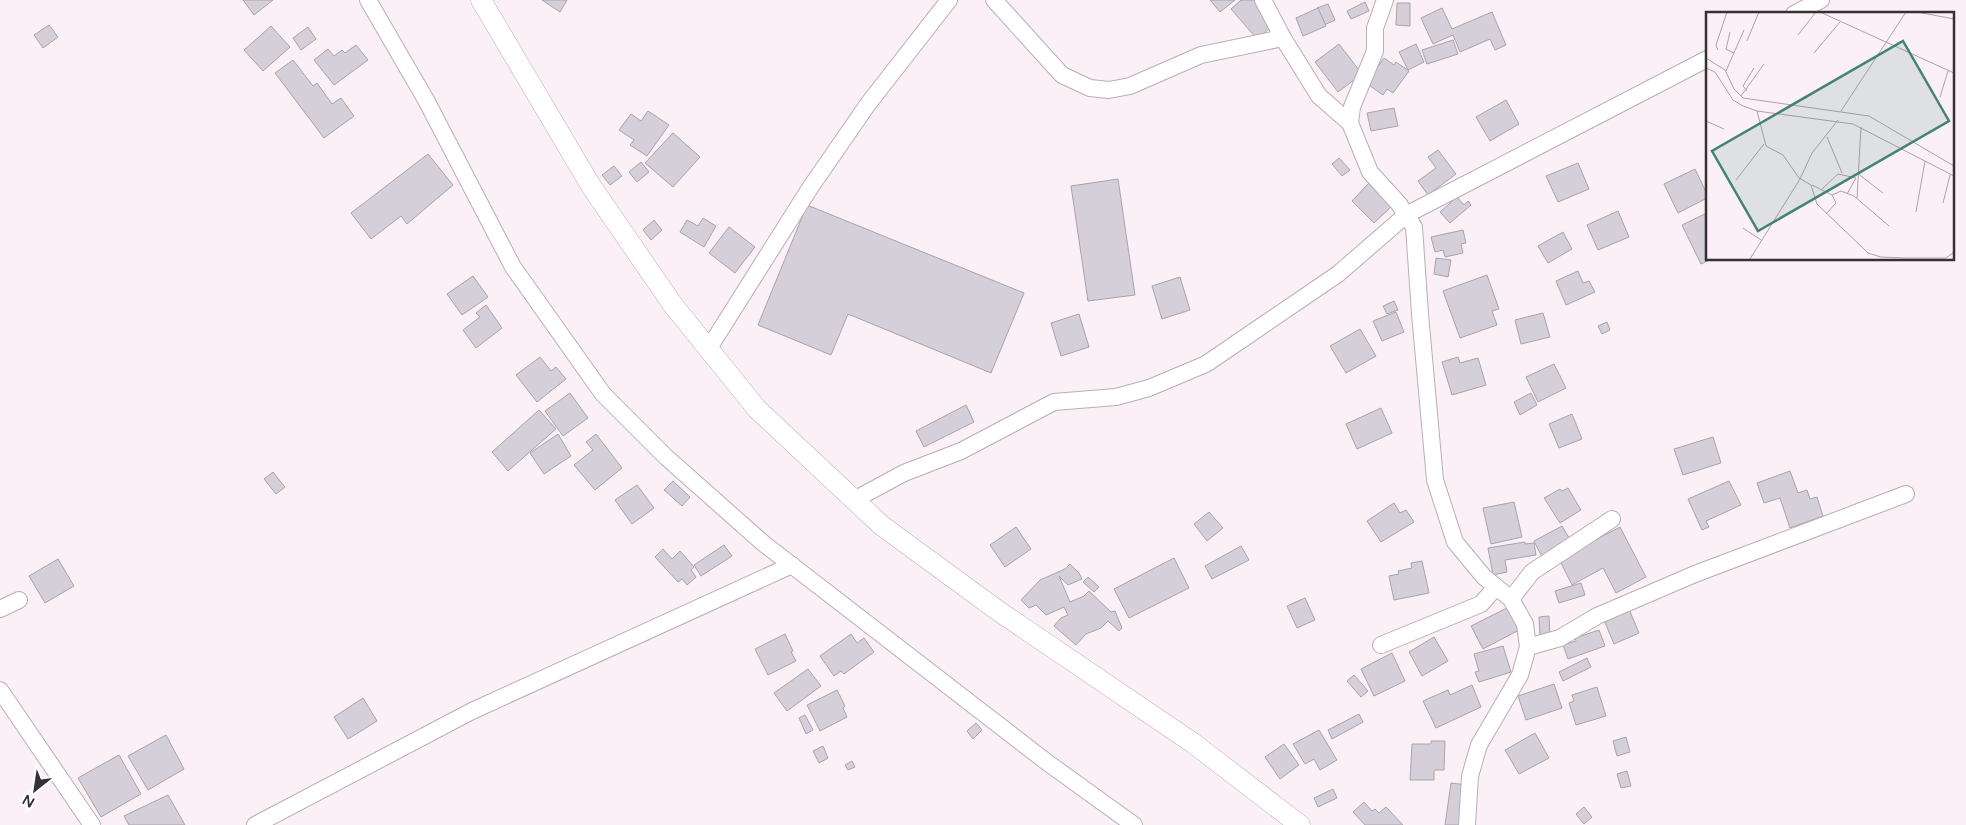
<svg xmlns="http://www.w3.org/2000/svg" width="1966" height="825" font-family="'Varela Round',sans-serif">
	<style>
		.building { fill: #d4cfd9; stroke: #a8a3ac }
		.lines { fill: none; stroke-linecap: round; stroke-linejoin: round }
		.minor-casing { stroke: #b8aeb4; stroke-width: 18 }
		.tertiary-casing { stroke: #b8aeb4; stroke-width: 21 }
		.minor { stroke: #fff; stroke-width: 16 }
		.tertiary { stroke: #fff; stroke-width: 20 }
		.inset-road { fill: none; stroke: #aba3a8; stroke-width: 1 }
		.view { fill: #438372; fill-opacity: 0.15; stroke: #438372; stroke-width: 2.5 }
		.inset-edge { fill: none; stroke: #343033; stroke-width: 2.5 }
	</style>
	<rect width="100%" height="100%" fill="#fbf0f6"/>
	<g class="building">
		<polygon points="243,0 273,0 254,15"/>
		<polygon points="542,0 567,0 560,12"/>
		<polygon points="1210,0 1235,0 1220,12"/>
		<polygon points="1241,0 1256,0 1276,23 1257,39 1231,9"/>
		<polygon points="1365,2 1369,11 1351,19 1347,11"/>
		<polygon points="1397,3 1410,3 1410,26 1396,25"/>
		<polygon points="1328,4 1335,20 1324,25 1317,8"/>
		<polygon points="1318,8 1326,26 1303,36 1296,18"/>
		<polygon points="1442,8 1452,29 1492,12 1506,45 1495,50 1490,39 1460,52 1453,35 1433,44 1421,18"/>
		<polygon points="49,25 58,37 43,48 34,35"/>
		<polygon points="271,26 290,47 263,71 244,50"/>
		<polygon points="308,27 316,39 301,50 293,38"/>
		<polygon points="1453,40 1458,54 1427,64 1422,50"/>
		<polygon points="1339,44 1362,74 1338,92 1315,62"/>
		<polygon points="1416,44 1424,62 1408,70 1399,52"/>
		<polygon points="356,45 368,60 334,85 314,60 328,49 334,56 342,50 345,53"/>
		<polygon points="1384,58 1394,65 1396,62 1409,71 1393,93 1387,89 1383,95 1366,83"/>
		<polygon points="293,60 313,86 317,83 332,104 341,98 354,116 324,138 275,73"/>
		<polygon points="1506,100 1519,124 1490,141 1476,117"/>
		<polygon points="1394,108 1398,126 1371,131 1367,113"/>
		<polygon points="648,111 669,125 647,156 630,145 634,140 619,130 631,114 641,121"/>
		<polygon points="673,133 700,157 673,187 645,163"/>
		<polygon points="1438,150 1456,174 1428,195 1418,181 1436,168 1428,157"/>
		<polygon points="428,154 453,185 407,224 401,216 371,239 351,213"/>
		<polygon points="1339,158 1350,170 1342,176 1332,164"/>
		<polygon points="641,162 649,172 637,182 629,172"/>
		<polygon points="1578,163 1589,189 1558,202 1546,176"/>
		<polygon points="614,166 622,176 610,185 602,175"/>
		<polygon points="1695,169 1707,194 1707,198 1678,213 1664,184"/>
		<polygon points="1118,179 1135,295 1088,301 1071,186"/>
		<polygon points="1369,183 1392,206 1374,223 1352,201"/>
		<polygon points="1457,197 1464,205 1468,201 1471,205 1450,223 1440,212"/>
		<polygon points="807,205 1024,293 991,373 848,314 831,355 758,325"/>
		<polygon points="1618,211 1629,237 1598,250 1587,225"/>
		<polygon points="1707,213 1707,259 1712,259 1701,264 1682,225"/>
		<polygon points="703,218 716,226 704,247 680,232 687,220 698,226"/>
		<polygon points="654,220 662,230 651,240 643,230"/>
		<polygon points="729,227 755,247 735,273 709,253"/>
		<polygon points="1463,230 1466,243 1461,244 1463,253 1445,257 1443,250 1435,252 1431,237"/>
		<polygon points="1563,232 1572,249 1548,263 1538,246"/>
		<polygon points="1436,258 1451,260 1448,277 1434,274"/>
		<polygon points="1578,271 1583,283 1589,281 1595,292 1566,305 1556,281"/>
		<polygon points="1487,275 1499,309 1492,311 1497,325 1460,338 1443,291"/>
		<polygon points="473,276 488,297 462,315 447,294"/>
		<polygon points="1180,277 1190,310 1162,319 1152,286"/>
		<polygon points="1394,301 1398,310 1387,314 1383,306"/>
		<polygon points="486,305 502,328 476,348 463,330 480,317 476,313"/>
		<polygon points="1396,312 1404,332 1382,341 1373,321"/>
		<polygon points="1543,313 1550,337 1521,344 1515,320"/>
		<polygon points="1079,314 1089,347 1061,356 1051,323"/>
		<polygon points="1607,322 1610,330 1602,334 1598,326"/>
		<polygon points="1360,329 1376,356 1346,373 1330,346"/>
		<polygon points="540,357 551,371 556,367 566,379 537,402 516,375"/>
		<polygon points="1458,357 1460,363 1478,358 1486,385 1452,395 1442,362"/>
		<polygon points="1554,364 1566,388 1538,402 1526,377"/>
		<polygon points="570,393 588,418 563,436 545,411"/>
		<polygon points="1531,393 1537,405 1520,415 1514,402"/>
		<polygon points="966,405 974,422 924,447 916,431"/>
		<polygon points="1381,408 1392,433 1357,449 1346,424"/>
		<polygon points="539,410 556,429 508,471 492,452"/>
		<polygon points="1572,414 1582,439 1559,448 1549,424"/>
		<polygon points="558,434 571,456 544,474 530,453"/>
		<polygon points="596,434 622,468 595,490 574,465 593,450 586,442"/>
		<polygon points="1713,437 1721,463 1683,475 1674,449"/>
		<polygon points="1790,471 1798,493 1807,490 1810,499 1817,497 1823,516 1790,528 1780,498 1764,503 1757,483"/>
		<polygon points="273,472 285,487 276,494 264,479"/>
		<polygon points="673,481 690,497 682,506 664,490"/>
		<polygon points="1729,481 1741,505 1706,521 1709,527 1702,530 1688,499"/>
		<polygon points="637,485 654,508 632,524 615,500"/>
		<polygon points="1568,488 1581,510 1560,523 1544,498 1560,489 1562,491"/>
		<polygon points="1514,502 1522,537 1491,544 1483,508"/>
		<polygon points="1394,503 1400,513 1406,510 1414,522 1381,542 1367,521"/>
		<polygon points="1209,512 1223,528 1207,541 1194,524"/>
		<polygon points="1562,526 1572,543 1543,559 1534,541"/>
		<polygon points="1016,527 1031,549 1005,567 990,545"/>
		<polygon points="1620,527 1646,577 1616,593 1603,568 1572,585 1559,559"/>
		<polygon points="1525,542 1525,544 1534,543 1536,555 1505,560 1507,572 1493,575 1488,548"/>
		<polygon points="724,545 732,556 701,576 694,565"/>
		<polygon points="1241,546 1249,560 1212,579 1205,566"/>
		<polygon points="663,549 672,559 680,551 694,567 691,570 696,577 687,585 682,579 678,582 655,557"/>
		<polygon points="1174,558 1189,588 1129,618 1114,589"/>
		<polygon points="58,559 74,586 45,603 29,576"/>
		<polygon points="1422,561 1429,593 1394,600 1389,576 1399,574 1398,571 1412,568 1411,563"/>
		<polygon points="1070,564 1079,573 1082,579 1068,585 1059,576 1070,602 1084,596 1089,591 1111,612 1115,611 1122,628 1119,631 1108,621 1101,628 1086,634 1076,645 1054,626 1061,618 1068,615 1064,607 1046,615 1036,605 1029,608 1021,600 1040,580 1065,569"/>
		<polygon points="1088,577 1099,587 1094,592 1083,582"/>
		<polygon points="1581,583 1585,595 1559,603 1555,591"/>
		<polygon points="1305,598 1315,620 1297,628 1287,606"/>
		<polygon points="1507,608 1519,630 1483,649 1471,626"/>
		<polygon points="1629,609 1639,633 1614,644 1604,620"/>
		<polygon points="1549,616 1550,637 1540,637 1539,617"/>
		<polygon points="1599,630 1605,646 1568,659 1563,645 1576,641 1575,638"/>
		<polygon points="785,634 793,651 791,652 796,661 768,675 755,649"/>
		<polygon points="851,634 857,643 864,638 874,652 844,674 841,671 834,676 820,656"/>
		<polygon points="1434,637 1448,661 1422,676 1409,652"/>
		<polygon points="1503,646 1511,672 1479,682 1475,672 1479,671 1474,654"/>
		<polygon points="1392,653 1405,681 1374,696 1361,669"/>
		<polygon points="1587,658 1591,667 1563,681 1559,672"/>
		<polygon points="808,669 821,686 787,711 774,693"/>
		<polygon points="1354,675 1368,691 1361,697 1347,681"/>
		<polygon points="1554,684 1562,708 1526,720 1518,696"/>
		<polygon points="1472,685 1481,707 1436,728 1423,701 1448,690 1450,695"/>
		<polygon points="1597,687 1606,716 1576,725 1569,703 1574,701 1572,695"/>
		<polygon points="837,690 845,706 843,708 847,717 820,731 807,705"/>
		<polygon points="363,698 377,721 348,739 334,717"/>
		<polygon points="1359,714 1363,722 1332,739 1328,730"/>
		<polygon points="805,715 813,730 806,734 799,718"/>
		<polygon points="976,723 982,730 973,739 967,731"/>
		<polygon points="1319,730 1337,760 1320,770 1314,759 1305,764 1293,744"/>
		<polygon points="1535,733 1549,758 1519,774 1505,750"/>
		<polygon points="166,735 184,769 148,790 128,756"/>
		<polygon points="1626,737 1630,752 1617,756 1613,741"/>
		<polygon points="1431,741 1445,741 1444,770 1434,770 1434,780 1410,780 1412,744 1431,744"/>
		<polygon points="1284,744 1299,765 1280,779 1265,757"/>
		<polygon points="823,746 828,758 819,763 813,751"/>
		<polygon points="119,755 141,794 101,817 78,778"/>
		<polygon points="852,761 855,767 848,770 845,765"/>
		<polygon points="1627,771 1631,786 1621,788 1617,774"/>
		<polygon points="1451,783 1467,785 1462,825 1445,825"/>
		<polygon points="1333,789 1337,798 1318,807 1314,798"/>
		<polygon points="168,795 185,825 129,825 124,816"/>
		<polygon points="1364,802 1372,811 1375,809 1379,813 1386,807 1403,825 1365,825 1353,812"/>
		<polygon points="1584,807 1592,817 1584,824 1576,814"/>
	</g>
	<g class="lines">
		<g class="minor-casing">
			<g id="minor">
				<polyline points="368,0 426,100 513,267 603,394 666,457 763,543 1048,763 1134,825"/>
				<polyline points="994,0 1062,75 1090,88 1109,90 1130,86 1201,55 1283,38"/>
				<polyline points="1263,0 1283,38 1319,96 1350,123"/>
				<polyline points="1385,0 1375,28 1375,51 1352,107 1350,123 1370,172 1399,204 1414,227 1420,314 1435,480 1455,542 1484,577 1511,599 1525,624 1528,647 1520,675 1479,745 1470,776 1467,825"/>
				<polyline points="1794,14 1821,0"/>
				<polyline points="709,348 810,188 868,104 949,0"/>
				<polyline points="854,500 904,473 961,451 1054,402 1116,397 1149,388 1206,364 1338,274 1406,215 1707,59"/>
				<polyline points="1511,599 1532,572 1612,519"/>
				<polyline points="0,609 19,600"/>
				<polyline points="1381,645 1481,604 1496,587"/>
				<polyline points="1528,647 1560,638 1597,616 1695,574 1906,494"/>
				<polyline points="0,690 92,825"/>
				<polyline points="255,825 472,711 792,565"/>
			</g>
		</g>
		<g class="tertiary-casing">
			<polyline id="tertiary" points="481,0 591,186 673,305 757,409 881,525 997,610 1193,743 1300,825"/>
		</g>
		<use href="#minor" class="minor"/>
		<use href="#tertiary" class="tertiary"/>
	</g>
	<g transform="translate(1706 12)">
		<rect width="248" height="248" fill="#fbf0f6"/>
		<path class="inset-road" d="M22 0H46M114 0 248 61M211 0 248 7M24 20 20 37 28 41M92 23 110 0M41 29 53 0M12 38 10 33 21 0M108 41 134 10M0 46 19 58 28 77 37 86 163 104 248 154M0 56 9 60 27 88 37 94 51 99 147 112 248 164M20 59 38 18M41 79 37 74 48 56M35 84 58 52M234 85 242 59M51 99 60 134 77 143 93 166 105 173 111 192 162 241 175 245 199 246H240L248 240M135 99 200 0M0 109 18 117M121 125 136 161M151 161 177 181M30 168 58 132M106 173 126 183 135 179 148 184 183 214M116 177 132 162 150 166M141 182 150 166M151 186 155 115M237 191 244 163M210 200 219 149M120 202 130 191 126 183M37 216 55 228M44 247 94 167 106 141 132 108"/>
		<path class="view" d="M197 29 243 109 52 219 6 139Z"/>
		<rect width="248" height="248" class="inset-edge"/>
	</g>
	<g transform="translate(35 790) rotate(210)" stroke="#ffffff" stroke-width="4" paint-order="stroke">
	<path d="M0-4L9 19L0 12L-9 19Z" fill="#343033"/>
	<text y="-8" font-size="14" font-weight="bold" text-anchor="middle" fill="#343033">N</text>
	</g>
</svg>
